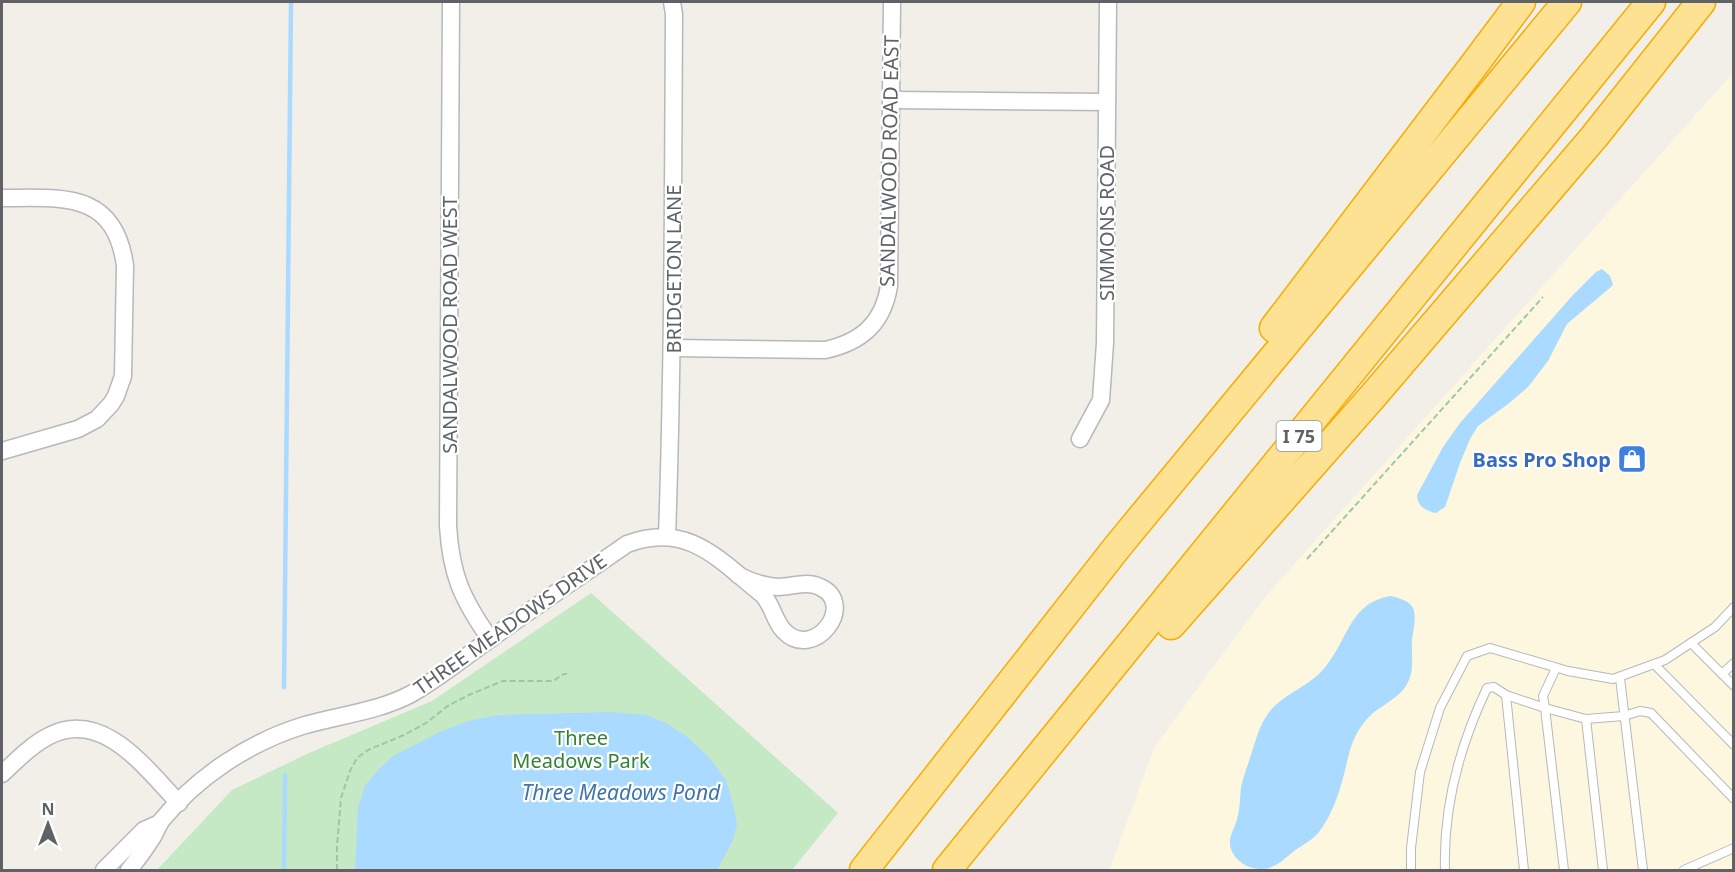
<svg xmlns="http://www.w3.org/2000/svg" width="1735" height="872" font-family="'Noto Sans',sans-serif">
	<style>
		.commercial { fill: #fef7e0 }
		.green { fill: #c5e8c5 }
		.water { fill: #aadaff }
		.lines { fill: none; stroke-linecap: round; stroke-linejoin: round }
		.stream { stroke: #aadaff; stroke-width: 4.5 }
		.lane-casing { stroke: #b5b8bc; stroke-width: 10 }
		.street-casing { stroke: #b5b8bc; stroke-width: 19 }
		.highway-casing { stroke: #f9ab00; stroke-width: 31 }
		.path { stroke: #9cc7a9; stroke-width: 2; stroke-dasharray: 6 3; stroke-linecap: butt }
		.lane { stroke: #fff; stroke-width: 8 }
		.street { stroke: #fff; stroke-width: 16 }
		.highway { stroke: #fde293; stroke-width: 28 }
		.labels { text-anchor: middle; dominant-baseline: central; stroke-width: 4.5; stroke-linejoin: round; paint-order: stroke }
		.shield { fill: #fff; stroke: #8f9295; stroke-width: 1.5 }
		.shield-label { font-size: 18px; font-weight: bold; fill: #5f6368 }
		.street-label { font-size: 20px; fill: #5f6368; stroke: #fff }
		.shop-label { font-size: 20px; font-weight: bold; fill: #366cbe; stroke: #fff; text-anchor: end }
		.park-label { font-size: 20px; fill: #348238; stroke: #fff }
		.water-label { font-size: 21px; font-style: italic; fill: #4174aa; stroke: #fff }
	</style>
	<rect width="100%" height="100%" fill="#f1efe8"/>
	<polygon class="commercial" points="1733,74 1733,870 1109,870 1155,746 1265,597 1715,93"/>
	<polygon class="green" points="591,593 838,813 792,870 157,870 232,790 309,753 432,701"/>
	<g class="water">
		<path d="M1602 269 1610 276 1613 284 1612 286 1567 324 1548 361 1528 387 1508 404 1478 426 1470 439 1460 463 1445 507 1436 513C1426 511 1417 506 1417 495L1443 447 1460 423 1573 295 1596 272Z"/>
		<path d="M1390 596C1397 597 1410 601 1413 608 1417 618 1413 630 1412 640 1411 655 1415 670 1407 684 1401 695 1390 701 1380 708 1370 714 1361 725 1356 735 1349 748 1347 764 1343 778 1338 797 1331 816 1319 832 1313 840 1302 845 1294 851 1283 860 1274 870 1259 869 1247 868 1235 861 1231 849 1227 837 1235 829 1237 819 1240 809 1240 798 1241 787 1243 778 1246 770 1249 761 1255 744 1258 726 1270 711 1286 692 1311 686 1326 666 1348 639 1350 603 1390 596Z"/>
		<polygon points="612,712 646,715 666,723 686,736 708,756 726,780 733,804 737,824 733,840 717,870 355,870 358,807 365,786 379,769 393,756 442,731 472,720 500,715"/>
	</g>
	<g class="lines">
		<g class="stream">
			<polyline points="284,687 291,2"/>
			<polyline points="284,870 285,775"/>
		</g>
		<g class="lane-casing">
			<g id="lane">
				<polyline points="1691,643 1734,686"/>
				<polyline points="1654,664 1734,745"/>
				<polyline points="1722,674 1734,663"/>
				<polyline points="1620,678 1643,870"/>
				<polyline points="1506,695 1524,870"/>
				<polyline points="1586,719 1603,870"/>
				<polyline points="1411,870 1411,848 1420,772 1440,708 1467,656 1490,648 1568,671 1613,679 1665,660 1715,627 1734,607"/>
				<path d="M1445 870C1443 807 1460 745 1487 688L1494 687 1506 695 1545 708 1543 696 1556 668"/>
				<polyline points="1564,870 1545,708 1586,719 1624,716 1640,711 1651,713 1734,799"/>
				<polyline points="1684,870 1734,848"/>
			</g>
		</g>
		<g class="street-casing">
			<g id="street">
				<path d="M451 2 448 526C451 575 462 599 490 639"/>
				<polyline points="891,100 1107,102"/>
				<path d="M2 198C61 198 115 190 125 266L123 376 116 396 111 404 97 419 78 429 2 451"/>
				<path d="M673 348 825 350C862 342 883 323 889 286L892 2"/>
				<polyline points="1080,439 1101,400 1105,343 1108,2"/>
				<path d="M667 537C673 363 673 189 674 14L672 2"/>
				<path d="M2 774C16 761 31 745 49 736 103 708 146 769 179 803"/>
				<polyline points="104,870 144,830 160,823"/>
				<path d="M129 870C136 861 144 851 150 841 155 835 157 827 161 821 197 777 248 743 302 726 339 715 377 712 411 694 438 679 463 658 489 640 534 607 581 576 627 544 688 521 719 560 763 595 773 606 774 621 784 631 814 662 858 604 820 587 807 580 792 587 778 587 764 586 751 582 738 575"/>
			</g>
		</g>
		<g class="highway-casing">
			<g id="highway">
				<polyline points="1274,328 1477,61 1521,2"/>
				<polyline points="1171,625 1373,396 1594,137 1701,2"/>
				<polyline points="864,870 1118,546 1567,2"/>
				<polyline points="947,870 1651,2"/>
			</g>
		</g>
		<g class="path">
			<polyline points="1307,559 1543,297"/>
			<polyline points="337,870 337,846 341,798 350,771 357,758 368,750 404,735 426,723 449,705 471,694 503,681 553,681 564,674 567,674"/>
		</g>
		<use href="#lane" class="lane"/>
		<use href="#street" class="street"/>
		<use href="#highway" class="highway"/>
	</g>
	<defs>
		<g id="shop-square" transform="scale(1.5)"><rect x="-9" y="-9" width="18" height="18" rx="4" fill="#3f7fe0" stroke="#fff"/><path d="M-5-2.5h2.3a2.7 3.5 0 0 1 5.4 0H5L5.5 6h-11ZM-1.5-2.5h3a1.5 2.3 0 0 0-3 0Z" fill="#fff"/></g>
	</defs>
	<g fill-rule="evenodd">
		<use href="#shop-square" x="1632" y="459"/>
	</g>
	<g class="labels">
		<rect class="shield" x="1276.5" y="421" width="45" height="30" rx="4.5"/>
		<g class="shield-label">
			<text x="1299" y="436">I 75</text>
		</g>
		<g class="street-label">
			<text transform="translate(889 161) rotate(-89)">SANDALWOOD ROAD EAST</text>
			<text transform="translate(1106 223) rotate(-90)">SIMMONS ROAD</text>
			<text transform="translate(673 269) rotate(-90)">BRIDGETON LANE</text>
			<text transform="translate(449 325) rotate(-90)">SANDALWOOD ROAD WEST</text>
			<text transform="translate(510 624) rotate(-35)">THREE MEADOWS DRIVE</text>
		</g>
		<g class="shop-label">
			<text x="1611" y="459">Bass Pro Shop</text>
		</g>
		<g class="park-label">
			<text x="581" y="737">Three<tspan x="581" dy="23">Meadows Park</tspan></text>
		</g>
		<g class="water-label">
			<text x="621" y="792">Three Meadows Pond</text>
		</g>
	</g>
	<rect width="1735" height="872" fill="none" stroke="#5f6368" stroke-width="6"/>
	<g transform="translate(48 824)" stroke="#ffffff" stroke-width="4.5" paint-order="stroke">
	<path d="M0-4.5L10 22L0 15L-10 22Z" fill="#5f6368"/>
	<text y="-9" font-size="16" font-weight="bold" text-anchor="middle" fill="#5f6368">N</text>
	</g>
</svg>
